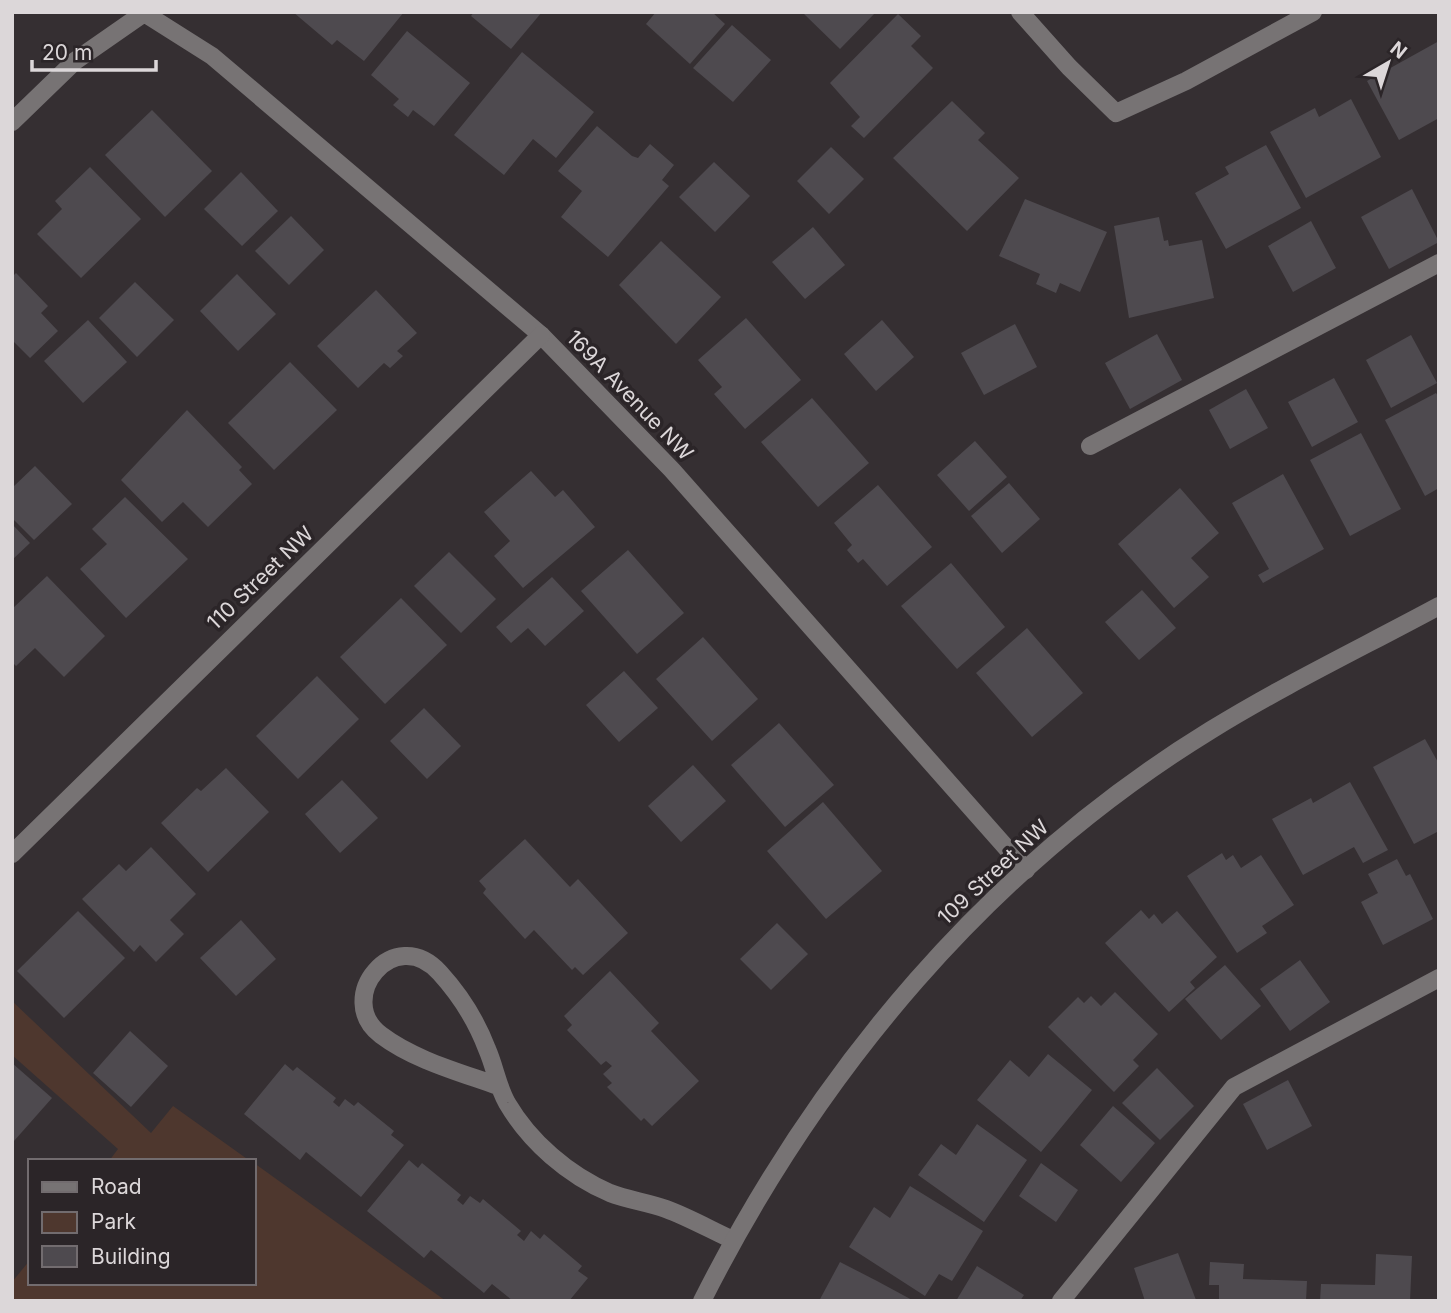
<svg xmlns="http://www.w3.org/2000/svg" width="1451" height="1313" font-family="Inter,sans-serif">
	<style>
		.green { fill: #4e372e }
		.building { fill: #4e4a4f }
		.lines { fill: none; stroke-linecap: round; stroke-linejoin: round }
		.minor { stroke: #777374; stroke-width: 18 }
		.labels { text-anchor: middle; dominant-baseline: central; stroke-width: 7; stroke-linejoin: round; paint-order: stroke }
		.street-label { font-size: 21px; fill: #dcd7d9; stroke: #2b2528 }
	</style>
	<rect width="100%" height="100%" fill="#352f32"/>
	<g class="green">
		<polygon points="12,1001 151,1133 173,1106 250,1161 109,1161 118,1149 12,1055"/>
		<polygon points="254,1163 446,1301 12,1301 12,1282 30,1260 30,1283 254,1283"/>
	</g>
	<g class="building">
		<polygon points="293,12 404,12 364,61 337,40 332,45"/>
		<polygon points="474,12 542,12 511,49 471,16"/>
		<polygon points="656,12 712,12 725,24 690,64 646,24"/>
		<polygon points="802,12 876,12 840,49"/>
		<polygon points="898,14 921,36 911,46 933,68 864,138 851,126 860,117 830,83"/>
		<polygon points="732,25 771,60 733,102 693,68"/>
		<polygon points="407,31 470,83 434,126 413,110 408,117 393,105 399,99 371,75"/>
		<polygon points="1439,41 1439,118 1399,140 1367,81"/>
		<polygon points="522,52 594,112 556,158 533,139 504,175 454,135"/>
		<polygon points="1351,99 1381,157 1306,198 1270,132 1315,108 1319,117"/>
		<polygon points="952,101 985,133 978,140 1019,178 967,231 893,158"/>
		<polygon points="152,110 212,171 165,217 105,155"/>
		<polygon points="597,126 632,156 638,158 650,144 674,165 662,180 669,186 608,257 561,217 582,191 558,171"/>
		<polygon points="1266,145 1301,208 1226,249 1195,193 1229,174 1225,167"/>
		<polygon points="831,147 864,179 829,214 797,181"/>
		<polygon points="714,162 750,196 715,232 679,197"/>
		<polygon points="90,167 141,219 81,278 37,234 62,209 55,201"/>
		<polygon points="241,172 278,211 242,246 204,209"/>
		<polygon points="1412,189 1439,242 1389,269 1361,217"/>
		<polygon points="1025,199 1107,232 1080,292 1060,283 1056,293 1036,284 1040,274 999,256"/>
		<polygon points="291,216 324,250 289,285 255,251"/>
		<polygon points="1159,217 1164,241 1168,240 1169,246 1202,240 1214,298 1129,318 1114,226"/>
		<polygon points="1311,221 1336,268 1293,292 1268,246"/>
		<polygon points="813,227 845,265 805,299 772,262"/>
		<polygon points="661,241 721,297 676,344 619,285"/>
		<polygon points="16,273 48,306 41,313 58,331 30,358 12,340 12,277"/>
		<polygon points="237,274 276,314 238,351 200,311"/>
		<polygon points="135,282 174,320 137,357 99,318"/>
		<polygon points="376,290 417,333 397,351 403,356 390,368 384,363 358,388 317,346"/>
		<polygon points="746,318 801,380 745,429 714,394 722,387 698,360"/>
		<polygon points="88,320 127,362 83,403 44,361"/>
		<polygon points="882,320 914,357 876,391 844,354"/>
		<polygon points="1015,324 1037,367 984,395 961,353"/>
		<polygon points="1157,334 1182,380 1130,409 1105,363"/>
		<polygon points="1411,335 1437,383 1391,408 1366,360"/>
		<polygon points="290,362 337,410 274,470 228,423"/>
		<polygon points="1334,378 1358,422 1312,447 1288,402"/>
		<polygon points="1246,389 1268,428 1230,449 1209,410"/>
		<polygon points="1436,393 1439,398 1439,488 1425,496 1385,420"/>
		<polygon points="812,398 869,463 818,507 761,442"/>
		<polygon points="187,410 242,467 239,470 252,484 208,527 183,502 162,522 121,480"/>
		<polygon points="1361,433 1401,509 1350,536 1310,460"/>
		<polygon points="975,441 1007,477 969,511 937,475"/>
		<polygon points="35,466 72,504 34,540 12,518 12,488"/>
		<polygon points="531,471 555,497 563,490 595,527 523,588 494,556 510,541 484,512"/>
		<polygon points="1283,474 1324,549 1263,583 1258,575 1269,569 1232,503"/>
		<polygon points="1009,483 1040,519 1002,553 971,516"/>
		<polygon points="878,485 932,547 887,586 863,559 858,563 847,550 852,545 834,523"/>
		<polygon points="1180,488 1219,533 1191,558 1209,577 1174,608 1118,544"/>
		<polygon points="125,497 188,559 126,618 80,569 107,544 92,529"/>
		<polygon points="12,524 30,543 12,560"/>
		<polygon points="628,550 684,613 637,654 581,591"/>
		<polygon points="449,552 496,599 461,633 414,586"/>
		<polygon points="951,563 1005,627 957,669 901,606"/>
		<polygon points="47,576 105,636 64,677 35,648 16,666 12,662 12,609"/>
		<polygon points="552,577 584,611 545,646 528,628 511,643 496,627"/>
		<polygon points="1142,590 1176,628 1139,660 1105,622"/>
		<polygon points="401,598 447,645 385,704 340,657"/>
		<polygon points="1027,628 1083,693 1032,737 976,673"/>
		<polygon points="703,637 758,699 712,741 656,679"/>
		<polygon points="624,671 658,708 619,742 586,705"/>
		<polygon points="317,676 359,719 298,779 256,736"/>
		<polygon points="424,708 461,746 427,779 390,741"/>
		<polygon points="779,723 834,785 785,827 731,765"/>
		<polygon points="1425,739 1439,764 1439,831 1414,844 1373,767"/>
		<polygon points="693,765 726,801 681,842 648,806"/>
		<polygon points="226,768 269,812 208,872 161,823 197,788 201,791"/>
		<polygon points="342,780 378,818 340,853 305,814"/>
		<polygon points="1350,782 1388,850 1363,863 1354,847 1303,875 1272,819 1311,798 1313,803"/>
		<polygon points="823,802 882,871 826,919 767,851"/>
		<polygon points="525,839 570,887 578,879 628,933 583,975 575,967 572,970 534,930 525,939 483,893 486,889 479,881"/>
		<polygon points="151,847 196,894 170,920 184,934 156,962 140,945 134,952 82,899 119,864 126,871"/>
		<polygon points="1222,853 1226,860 1233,855 1241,868 1261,855 1294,905 1262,926 1267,933 1237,953 1187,876"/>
		<polygon points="1397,859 1406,876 1410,874 1433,919 1383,945 1361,902 1378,893 1368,874"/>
		<polygon points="1141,910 1149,919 1154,914 1162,924 1177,911 1217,957 1190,982 1195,988 1169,1012 1105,943"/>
		<polygon points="78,911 125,958 64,1018 17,971"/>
		<polygon points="241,920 276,959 236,996 200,958"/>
		<polygon points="777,923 808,954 771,990 740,959"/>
		<polygon points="1300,960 1330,1002 1290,1031 1260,989"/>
		<polygon points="1225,965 1261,1006 1221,1040 1185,999"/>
		<polygon points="610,971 659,1023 651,1031 699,1081 652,1126 644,1118 641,1121 607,1087 612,1083 603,1074 612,1066 606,1061 601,1065 567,1030 572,1025 564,1016"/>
		<polygon points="1115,992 1158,1034 1133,1060 1139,1066 1114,1092 1048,1027 1078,997 1084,1003 1091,996 1101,1006"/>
		<polygon points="130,1031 168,1066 131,1107 93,1073"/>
		<polygon points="1048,1054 1092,1090 1041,1152 977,1100 1010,1060 1029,1077"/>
		<polygon points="12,1063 52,1098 14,1141 12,1139"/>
		<polygon points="285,1064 293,1071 297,1067 336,1098 333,1102 339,1107 345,1099 354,1106 358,1102 394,1131 391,1135 404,1145 361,1197 306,1152 300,1160 244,1114"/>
		<polygon points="1157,1068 1194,1106 1160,1140 1122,1103"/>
		<polygon points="1288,1080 1312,1126 1267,1150 1243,1104"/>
		<polygon points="1113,1106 1155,1143 1121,1182 1080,1145"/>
		<polygon points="977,1124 1027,1160 984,1222 918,1175 941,1144 956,1155"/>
		<polygon points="409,1160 418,1168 422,1163 461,1195 457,1200 463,1205 470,1196 480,1203 483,1199 521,1231 517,1235 524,1241 531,1231 540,1239 544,1234 582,1266 578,1271 588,1278 569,1301 513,1301 492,1284 484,1293 431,1250 424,1258 367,1211"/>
		<polygon points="1041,1163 1078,1190 1056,1222 1019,1196"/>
		<polygon points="910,1186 983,1231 952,1281 939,1274 925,1296 849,1247 874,1207 890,1218"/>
		<polygon points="1178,1253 1196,1300 1145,1301 1134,1268"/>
		<polygon points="1376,1254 1412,1256 1410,1301 1320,1301 1321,1284 1375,1285"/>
		<polygon points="840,1262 877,1281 914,1301 819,1301"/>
		<polygon points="1210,1262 1244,1264 1243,1279 1307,1281 1306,1301 1219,1301 1219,1285 1209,1285"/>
		<polygon points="977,1266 1024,1295 1020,1301 956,1301"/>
	</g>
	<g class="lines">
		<g class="minor">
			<polyline points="1020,12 1069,67 1116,113 1186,81 1313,12"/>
			<polyline points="12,122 75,61 144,13 212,56 541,335 672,470 1026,870"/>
			<polyline points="1090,446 1439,263"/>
			<polyline points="12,854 541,335"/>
			<path d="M498 1086C459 1072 414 1060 381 1035 333 999 394 922 440 973 460 995 476 1020 487 1049 495 1067 497 1085 507 1103 530 1142 568 1175 610 1193 628 1200 647 1202 666 1209 688 1217 711 1230 733 1240"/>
			<path d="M702 1301C819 1069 988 867 1211 730 1284 685 1363 647 1439 606"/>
			<polyline points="1061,1301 1234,1087 1439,978"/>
		</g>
	</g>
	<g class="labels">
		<g class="street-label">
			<text transform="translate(630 395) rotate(46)">169A Avenue NW</text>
			<text transform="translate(260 578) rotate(-44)">110 Street NW</text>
			<text transform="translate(993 872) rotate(-43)">109 Street NW</text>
		</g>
	</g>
	<rect width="1451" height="1313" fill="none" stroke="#dcd7d9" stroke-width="28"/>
	<rect x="28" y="1159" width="228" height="126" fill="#2b2528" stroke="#726c6f" stroke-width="2"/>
	<rect x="42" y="1182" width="35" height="10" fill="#777374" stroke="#726c6f" stroke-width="2"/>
	<text x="91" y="1194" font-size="21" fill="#dcd7d9">Road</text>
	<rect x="42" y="1212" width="35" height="21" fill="#4e372e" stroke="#726c6f" stroke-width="2"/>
	<text x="91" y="1229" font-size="21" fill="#dcd7d9">Park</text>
	<rect x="42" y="1246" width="35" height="21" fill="#4e4a4f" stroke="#726c6f" stroke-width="2"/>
	<text x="91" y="1264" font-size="21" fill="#dcd7d9">Building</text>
	<g transform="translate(1388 63) rotate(39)" stroke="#2b2528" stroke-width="5" paint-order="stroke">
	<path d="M0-5L12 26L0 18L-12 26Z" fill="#dcd7d9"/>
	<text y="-10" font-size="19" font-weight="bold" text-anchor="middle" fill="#dcd7d9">N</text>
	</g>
	<path d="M32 60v10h124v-10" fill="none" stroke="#dcd7d9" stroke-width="3.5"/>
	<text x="42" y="60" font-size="21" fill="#dcd7d9" stroke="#2b2528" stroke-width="5" paint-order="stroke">20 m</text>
</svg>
